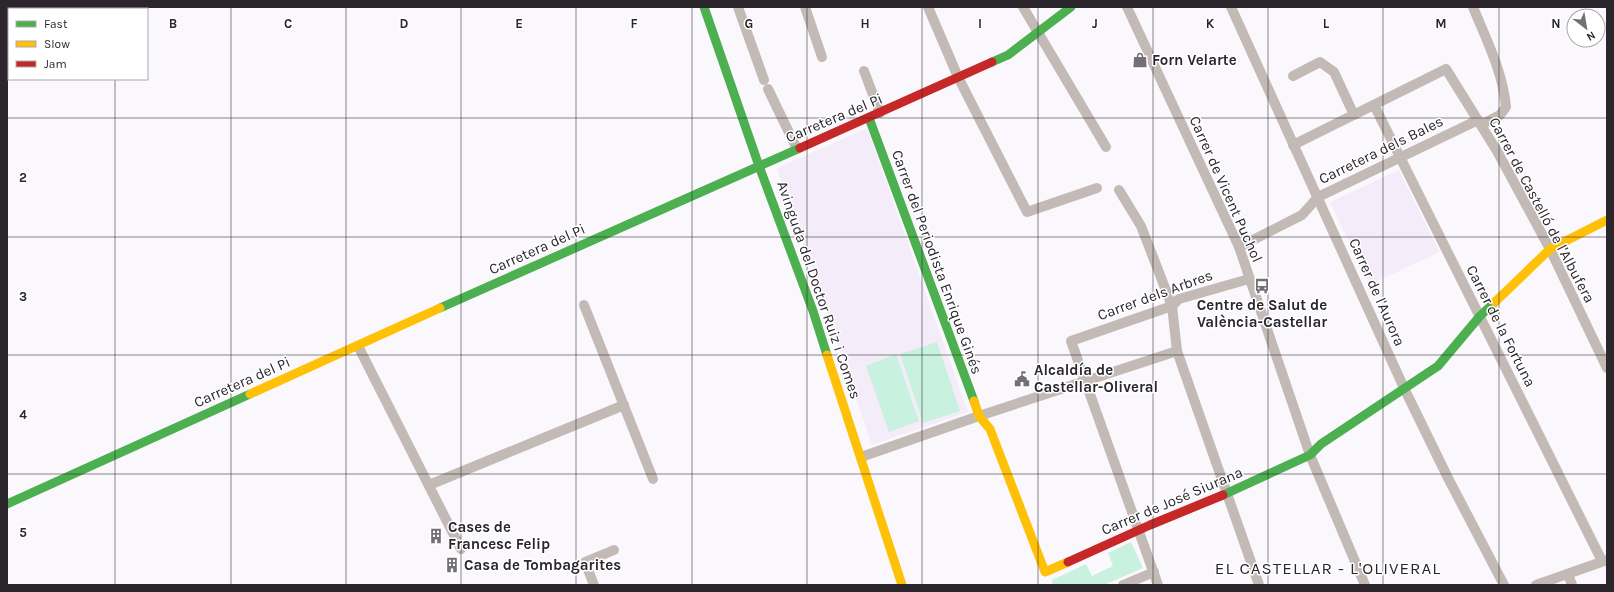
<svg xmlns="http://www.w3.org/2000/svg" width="1614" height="592" font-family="Karla,sans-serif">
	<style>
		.built { fill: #f4edf9 }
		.green { fill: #c8f1df }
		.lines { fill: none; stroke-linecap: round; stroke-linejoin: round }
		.street { stroke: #c3bab6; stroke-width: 10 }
		.fast { stroke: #4caf50; stroke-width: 9 }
		.slow { stroke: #ffc107; stroke-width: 9 }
		.jam { stroke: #c62828; stroke-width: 9 }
		.grid { fill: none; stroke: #2a262c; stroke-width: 1; stroke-opacity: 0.55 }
		.labels { text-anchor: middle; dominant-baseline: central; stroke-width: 3; stroke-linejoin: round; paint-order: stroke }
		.poi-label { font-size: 15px; font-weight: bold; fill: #2a262c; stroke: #fff; text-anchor: start }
		.street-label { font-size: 15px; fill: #2a262c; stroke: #fff }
		.quarter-label { font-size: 17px; letter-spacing: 1px; fill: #2a262c; stroke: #fff }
		.grid-label { font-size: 13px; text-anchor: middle; font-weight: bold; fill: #2a262c; stroke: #fff; stroke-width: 3; stroke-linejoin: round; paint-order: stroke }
	</style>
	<rect width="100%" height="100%" fill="#fbf8fd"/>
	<g class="built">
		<polygon points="867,128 968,412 872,445 777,168"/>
		<polygon points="1399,170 1440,252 1369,285 1330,202"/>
	</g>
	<g class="green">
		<polygon points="937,342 960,411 923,423 900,354"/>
		<polygon points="896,354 919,421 889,432 866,366"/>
		<polygon points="1131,542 1143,568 1104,585 1053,585 1052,580 1086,564 1092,576 1113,566 1108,553"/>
	</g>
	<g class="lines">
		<g class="street">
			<polyline points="738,7 764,80"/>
			<polyline points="805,7 822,57"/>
			<polyline points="928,7 958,77 1027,212 1097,188"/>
			<polyline points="1023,7 1106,147"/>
			<polyline points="1127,7 1239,247 1310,455 1365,585"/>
			<polyline points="1231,7 1404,388 1448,478 1504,585"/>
			<path d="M1473 7C1486 39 1503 72 1506 107L1500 115 1481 125"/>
			<polyline points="864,71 880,113"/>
			<polyline points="1293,76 1320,62 1334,72 1354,115"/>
			<polyline points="768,89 797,149"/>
			<polyline points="1374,105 1602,561"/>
			<polyline points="1293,145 1446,69 1497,151 1550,249 1607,368"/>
			<polyline points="1119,190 1141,226 1172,306 1177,351 1259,585"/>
			<polyline points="1239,247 1302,215 1318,197 1478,120"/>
			<polyline points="584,305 653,479"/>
			<polyline points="358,346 461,549"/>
			<polyline points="861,457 979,416 1177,351"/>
			<polyline points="429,485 624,405"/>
			<polyline points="1568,574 1572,585"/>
			<polyline points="594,585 585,562 614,550"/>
			<polyline points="1123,585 1154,572"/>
			<polyline points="1158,585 1071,341 1172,306 1179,299 1249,279"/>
			<polyline points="1536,585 1607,560"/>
		</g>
		<g class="fast">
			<polyline points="704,7 759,166 813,311 827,355"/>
			<polyline points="992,62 1008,55 1071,7"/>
			<polyline points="869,118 974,401"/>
			<polyline points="440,308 800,148"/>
			<polyline points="1223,495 1310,455 1321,444 1438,366 1480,316 1495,302"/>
			<polyline points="7,504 250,394"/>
		</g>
		<g class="slow">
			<polyline points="1495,302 1550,249 1607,220"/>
			<polyline points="827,355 902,585"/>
			<polyline points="250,394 440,308"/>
			<polyline points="974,401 979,416 990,429 1045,572 1068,562"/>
		</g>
		<g class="jam">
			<polyline points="800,148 992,62"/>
			<polyline points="1068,562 1150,525 1223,495"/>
		</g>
	</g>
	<path class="grid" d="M115 7V9M231 7V585M346 7V585M461 7V585M576 7V585M692 7V585M807 7V585M922 7V585M1038 7V585M1153 7V585M1268 7V585M1383 7V585M1499 7V585M115 79V585M7 118H1607M7 237H1607M7 355H1607M7 474H1607"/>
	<defs>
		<g id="shop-bare" transform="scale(1.2)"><path d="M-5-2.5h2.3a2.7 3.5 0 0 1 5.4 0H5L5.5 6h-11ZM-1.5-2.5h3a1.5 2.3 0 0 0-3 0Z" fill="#737075" stroke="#fff" stroke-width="2.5" paint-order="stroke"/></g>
		<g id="bus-bare" transform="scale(1.2)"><path d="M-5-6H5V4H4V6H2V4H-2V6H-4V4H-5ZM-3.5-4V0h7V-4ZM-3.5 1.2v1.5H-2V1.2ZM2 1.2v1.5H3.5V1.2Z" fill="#737075" stroke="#fff" stroke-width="2.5" paint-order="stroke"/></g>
		<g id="civic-bare" transform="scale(1.2)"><path d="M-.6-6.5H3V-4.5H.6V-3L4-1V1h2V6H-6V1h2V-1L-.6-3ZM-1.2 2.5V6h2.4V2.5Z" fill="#737075" stroke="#fff" stroke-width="2.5" paint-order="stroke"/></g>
		<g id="building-bare" transform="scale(1.2)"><path d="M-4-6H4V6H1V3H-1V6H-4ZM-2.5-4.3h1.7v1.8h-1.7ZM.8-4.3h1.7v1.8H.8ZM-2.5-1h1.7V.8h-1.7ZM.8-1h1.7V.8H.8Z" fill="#737075" stroke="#fff" stroke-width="2.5" paint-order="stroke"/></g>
	</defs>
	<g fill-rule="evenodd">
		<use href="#shop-bare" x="1140" y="60"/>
		<use href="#bus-bare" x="1262" y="286"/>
		<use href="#civic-bare" x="1022" y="379"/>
		<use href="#building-bare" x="436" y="536"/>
		<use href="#building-bare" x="452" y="565"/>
	</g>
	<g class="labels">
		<g class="poi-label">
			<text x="1152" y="60">Forn Velarte</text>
			<text x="1262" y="305" text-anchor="middle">Centre de Salut de<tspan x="1262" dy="17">València-Castellar</tspan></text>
			<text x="1034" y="370">Alcaldía de<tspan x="1034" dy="17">Castellar-Oliveral</tspan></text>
			<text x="448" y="527">Cases de<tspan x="448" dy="17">Francesc Felip</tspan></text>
			<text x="464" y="565">Casa de Tombagarites</text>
		</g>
		<g class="street-label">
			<text transform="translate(834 118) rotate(-23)">Carretera del Pi</text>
			<text transform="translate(1381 150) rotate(-26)">Carretera dels Bales</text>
			<text transform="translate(1226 189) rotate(66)">Carrer de Vicent Puchol</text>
			<text transform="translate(1542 210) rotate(62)">Carrer de Castelló de l'Albufera</text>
			<text transform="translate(537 249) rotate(-24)">Carretera del Pi</text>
			<text transform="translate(937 262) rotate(70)">Carrer del Periodista Enrique Ginés</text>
			<text transform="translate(819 290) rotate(71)">Avinguda del Doctor Ruiz i Comes</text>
			<text transform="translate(1377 292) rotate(66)">Carrer de l'Aurora</text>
			<text transform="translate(1155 295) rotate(-20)">Carrer dels Arbres</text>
			<text transform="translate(1501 326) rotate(63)">Carrer de la Fortuna</text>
			<text transform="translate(242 382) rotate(-24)">Carretera del Pi</text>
			<text transform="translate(1172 501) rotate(-23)">Carrer de José Siurana</text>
		</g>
		<g class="quarter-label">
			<text x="1328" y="568">EL CASTELLAR - L'OLIVERAL</text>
		</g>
	</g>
	<g class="grid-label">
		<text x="173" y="28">B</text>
		<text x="288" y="28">C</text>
		<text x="404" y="28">D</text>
		<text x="519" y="28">E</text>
		<text x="634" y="28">F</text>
		<text x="749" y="28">G</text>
		<text x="865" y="28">H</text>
		<text x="980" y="28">I</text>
		<text x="1095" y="28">J</text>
		<text x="1210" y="28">K</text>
		<text x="1326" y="28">L</text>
		<text x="1441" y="28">M</text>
		<text x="1556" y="28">N</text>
		<text x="23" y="182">2</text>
		<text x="23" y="301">3</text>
		<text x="23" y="419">4</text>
		<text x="23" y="537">5</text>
	</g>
	<rect width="1614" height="592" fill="none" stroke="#2a262c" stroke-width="16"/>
	<rect x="8" y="8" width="140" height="72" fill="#ffffff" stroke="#aaa8ab"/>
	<rect x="16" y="21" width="20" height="6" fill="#4caf50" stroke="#aaa8ab"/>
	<text x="44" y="28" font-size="12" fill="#2a262c">Fast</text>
	<rect x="16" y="41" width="20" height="6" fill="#ffc107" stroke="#aaa8ab"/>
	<text x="44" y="48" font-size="12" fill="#2a262c">Slow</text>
	<rect x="16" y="61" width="20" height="6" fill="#c62828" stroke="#aaa8ab"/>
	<text x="44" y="68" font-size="12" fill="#2a262c">Jam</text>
	<g transform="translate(1586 28) rotate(149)"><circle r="19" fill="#ffffff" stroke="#aaa8ab"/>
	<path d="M0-3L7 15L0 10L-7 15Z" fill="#737075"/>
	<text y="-6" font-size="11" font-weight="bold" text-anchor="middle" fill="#2a262c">N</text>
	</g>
</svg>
